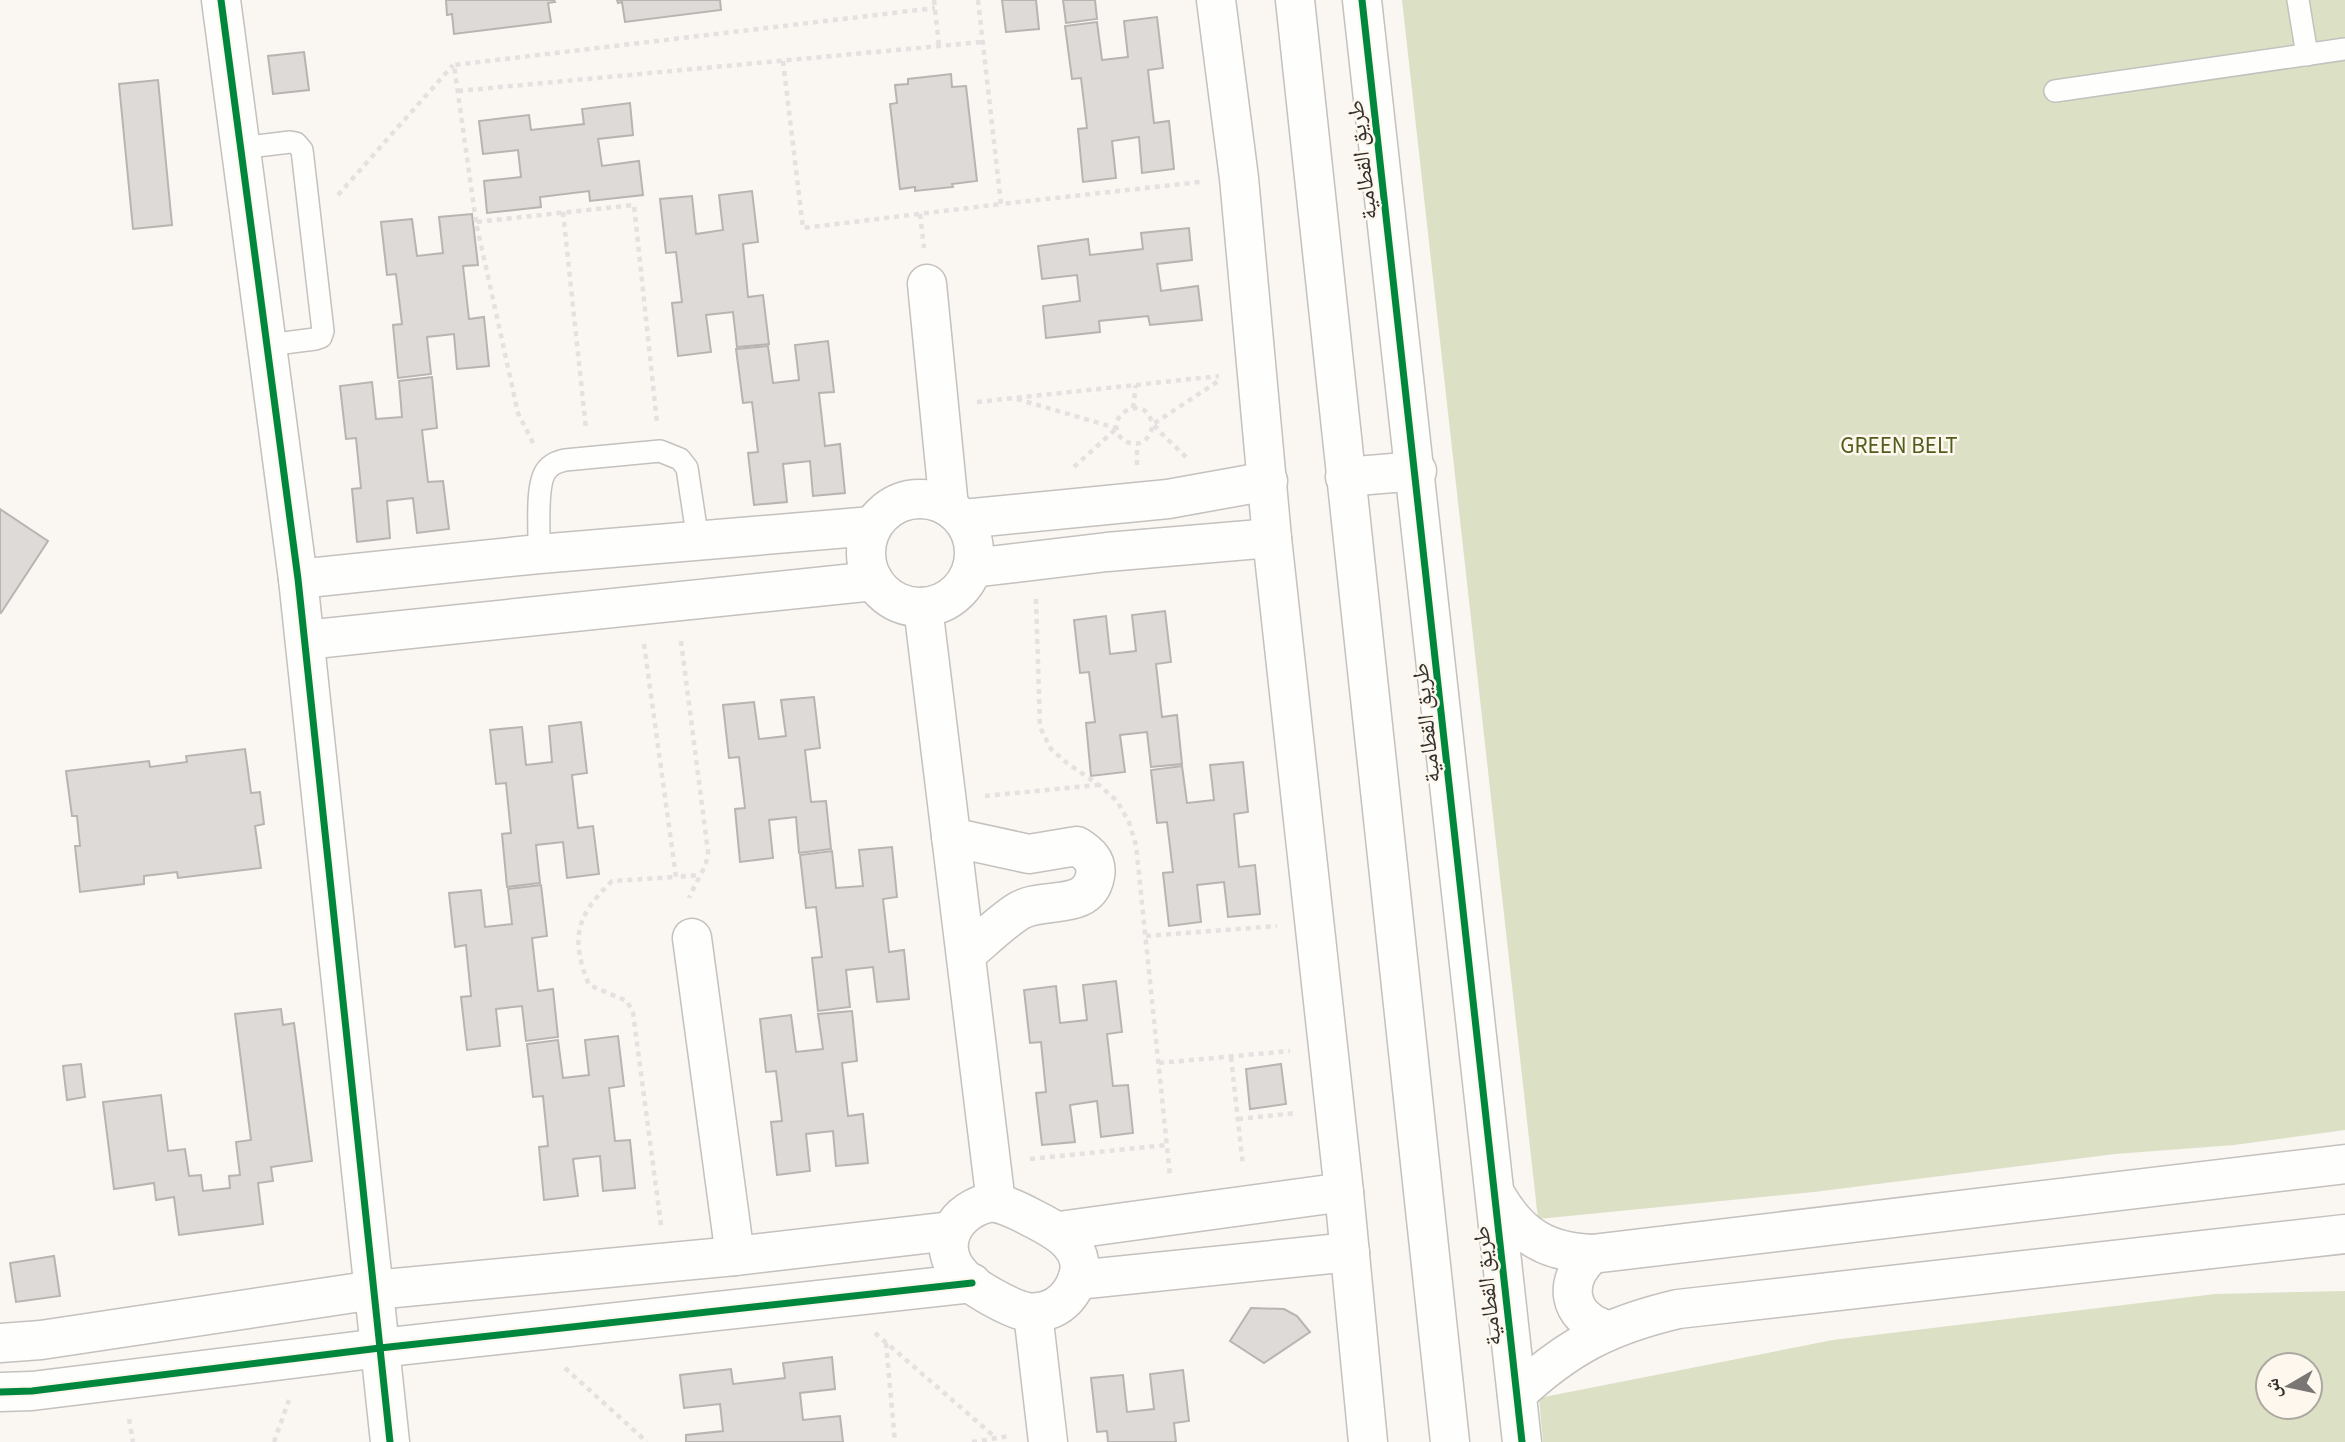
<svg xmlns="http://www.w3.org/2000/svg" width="2345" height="1442" font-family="'Source Sans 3','Noto Naskh Arabic',sans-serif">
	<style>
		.green { fill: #dce0c5; fill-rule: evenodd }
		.building { fill: #dddad8; stroke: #b7b4b1; stroke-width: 2 }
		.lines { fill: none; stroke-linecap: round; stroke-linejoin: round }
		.lane-casing { stroke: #c4c1be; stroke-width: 24 }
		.street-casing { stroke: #c4c1be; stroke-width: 41 }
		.secondary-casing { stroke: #c4c1be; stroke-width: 41 }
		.path { stroke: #e3e2e1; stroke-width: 4.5; stroke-dasharray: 5 5; stroke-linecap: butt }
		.lane { stroke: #fefefd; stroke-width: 21 }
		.street { stroke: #fefefd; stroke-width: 38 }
		.secondary { stroke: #fefefd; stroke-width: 38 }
		.cycleway-casing { stroke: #fdf7ee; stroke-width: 11 }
		.cycleway { stroke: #00873e; stroke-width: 7 }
		.labels { text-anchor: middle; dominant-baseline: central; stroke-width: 5; stroke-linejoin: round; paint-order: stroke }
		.street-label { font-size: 23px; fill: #33312e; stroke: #fdf7ee }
		.park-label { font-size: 23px; fill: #515d1b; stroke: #fdf7ee }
	</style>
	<rect width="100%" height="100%" fill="#faf6f2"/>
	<g class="green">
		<polygon points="1402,0 2345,0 2345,1130 2234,1145 2115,1154 1814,1192 1538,1219"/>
		<path d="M2345 1291V1442H1543L1539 1398 1833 1340 2215 1294ZM2268 1365H2310V1407H2268Z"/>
	</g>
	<g class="building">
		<polygon points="446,0 554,0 555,2 548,3 551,22 454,34 452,14 447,15"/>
		<polygon points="617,0 720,0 721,10 625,22 622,2 618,3"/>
		<polygon points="1002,0 1036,0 1039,29 1006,32"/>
		<polygon points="1063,0 1095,0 1097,19 1066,23"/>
		<polygon points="1157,17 1163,68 1148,70 1154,123 1169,121 1174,169 1142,173 1139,137 1112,141 1116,178 1083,182 1078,129 1087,128 1081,78 1072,79 1065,26 1097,22 1102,60 1128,57 1124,21"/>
		<polygon points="304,52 309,90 273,94 268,56"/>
		<polygon points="951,74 952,87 966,86 977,181 952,184 953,187 915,191 915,187 900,189 890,104 897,103 895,85 908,84 908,79"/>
		<polygon points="158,80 172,225 133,229 119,84"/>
		<polygon points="630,103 633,135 598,139 602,166 639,161 643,195 590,201 589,191 540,197 541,207 487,213 484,181 521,177 518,150 483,154 479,121 529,115 531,130 584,124 582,109"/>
		<polygon points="752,191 758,242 743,244 748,297 763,295 769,344 737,347 733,312 706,315 711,352 678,356 672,303 682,302 676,252 666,253 660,199 692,196 696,234 723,230 719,195"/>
		<polygon points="472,214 478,265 463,266 469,319 484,317 489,366 457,369 454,334 427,337 431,374 398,378 393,325 402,324 396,274 387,275 381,222 412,219 417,256 443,253 439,217"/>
		<polygon points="1189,228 1192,260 1157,264 1161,291 1198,286 1202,320 1150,325 1148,316 1099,321 1100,332 1046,338 1043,306 1080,301 1077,275 1042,279 1038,246 1088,239 1090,255 1143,249 1141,233"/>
		<polygon points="828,341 834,392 819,393 825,446 840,444 845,493 813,496 810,461 783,464 787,502 754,505 748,453 758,452 752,402 743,403 736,349 768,346 773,383 799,380 795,345"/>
		<polygon points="432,377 437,428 422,430 428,482 443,481 449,529 417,533 413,498 387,501 390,538 357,542 352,489 361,488 356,438 346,439 340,386 372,382 376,419 402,417 399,381"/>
		<polygon points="0,509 48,541 1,613 0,612"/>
		<polygon points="1165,611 1171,662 1156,664 1162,717 1177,715 1182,764 1151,767 1147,732 1120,735 1125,772 1091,776 1086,723 1095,722 1089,672 1080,673 1074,620 1106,616 1110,654 1136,651 1132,615"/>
		<polygon points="814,697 820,748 805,750 811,802 826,801 831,849 799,853 796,817 769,820 773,858 740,862 735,809 745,808 739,757 729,758 723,705 754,702 759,739 786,736 781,700"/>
		<polygon points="581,722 587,773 572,775 578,828 593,826 599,874 567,878 563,842 536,845 540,883 507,887 502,834 511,833 506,783 496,784 490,730 522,727 526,765 552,762 549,726"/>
		<polygon points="245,749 251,793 260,792 264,824 255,826 261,868 178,878 177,872 144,876 144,884 80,892 75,846 80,846 77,816 72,816 66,771 149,761 150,767 187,762 186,756"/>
		<polygon points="1243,762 1248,812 1234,814 1239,867 1255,865 1260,914 1228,917 1224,882 1197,885 1201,922 1169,926 1163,873 1173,872 1167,822 1157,823 1151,770 1182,766 1187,803 1214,800 1210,765"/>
		<polygon points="892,847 897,897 883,899 889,952 904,950 909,999 877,1002 873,967 846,970 850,1007 818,1011 812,958 822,957 816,907 806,908 800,855 832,851 836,888 863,886 859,850"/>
		<polygon points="541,885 547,936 532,938 538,991 553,989 558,1037 526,1041 522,1006 496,1009 500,1046 467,1050 461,997 471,996 466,945 455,947 449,893 481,890 485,927 512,924 508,889"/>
		<polygon points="1116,981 1122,1032 1107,1034 1113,1086 1128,1085 1133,1133 1101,1137 1097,1101 1070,1105 1075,1142 1042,1145 1036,1093 1046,1092 1041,1042 1030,1043 1024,990 1056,986 1060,1023 1087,1020 1083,985"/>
		<polygon points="281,1009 283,1025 294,1023 312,1161 271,1167 273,1181 258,1183 263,1224 179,1235 174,1197 156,1200 154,1183 114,1189 103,1102 161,1095 168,1151 185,1149 189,1176 201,1175 203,1191 230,1188 229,1176 240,1175 236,1142 251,1140 235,1014"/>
		<polygon points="852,1011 857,1061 842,1063 848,1116 863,1114 868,1163 836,1166 833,1131 806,1134 810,1171 777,1175 771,1122 782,1121 776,1071 766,1072 760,1019 791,1015 796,1052 823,1049 818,1014"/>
		<polygon points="618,1036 624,1086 609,1088 615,1141 630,1140 635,1188 603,1191 600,1156 573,1159 578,1196 544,1200 539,1147 548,1146 543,1096 533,1097 527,1044 558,1040 563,1078 589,1075 585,1040"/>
		<polygon points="81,1064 85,1097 67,1100 63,1066"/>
		<polygon points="1281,1064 1286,1104 1250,1109 1246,1069"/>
		<polygon points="54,1256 60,1296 16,1302 10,1263"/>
		<polygon points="1251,1308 1284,1309 1297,1316 1310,1332 1264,1363 1230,1341"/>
		<polygon points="832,1357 835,1389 800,1393 803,1420 840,1416 843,1442 686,1442 686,1435 723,1431 720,1404 684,1408 680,1375 731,1369 733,1384 785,1378 783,1363"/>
		<polygon points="1183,1370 1189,1421 1174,1423 1176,1442 1108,1442 1107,1431 1097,1432 1091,1378 1123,1375 1127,1412 1154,1409 1150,1374"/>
	</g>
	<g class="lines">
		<g class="lane-casing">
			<g id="lane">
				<polyline points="2298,0 2307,55"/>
				<polyline points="2055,91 2345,49"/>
				<polyline points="241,148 290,142 296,143 302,150 323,331 321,337 315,339 268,345"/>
				<path d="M539 554C540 535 535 486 546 471 551 464 557 462 565 460L660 451 680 459 687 468 698 541"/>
			</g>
		</g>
		<g class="street-casing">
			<g id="street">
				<polyline points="221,0 298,579 390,1442"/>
				<polyline points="1216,0 1239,178 1272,538 1344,1192 1368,1442"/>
				<polyline points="927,284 949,507"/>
				<circle cx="920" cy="553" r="54"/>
				<polyline points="963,519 1168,499 1268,481"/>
				<polyline points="972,568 1107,552 1272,538"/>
				<polyline points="298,579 539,554 872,526"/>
				<polyline points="923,607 996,1203"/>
				<polyline points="305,640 874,581"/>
				<path d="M951 837 1029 854 1077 846C1088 853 1098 861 1095 876 1088 913 1042 895 1017 912 999 924 982 941 966 954"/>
				<polyline points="692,938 735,1256"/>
				<path d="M993 1202C1007 1205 1019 1211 1032 1218 1058 1231 1092 1249 1075 1285 1069 1297 1060 1306 1048 1310 1041 1312 1034 1313 1027 1312 1011 1309 973 1288 962 1276 933 1246 955 1208 993 1202Z"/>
				<polyline points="1059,1231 1344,1192"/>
				<polyline points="1077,1280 1350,1252"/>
				<polyline points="1033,1313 1048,1442"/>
				<polyline points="0,1343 41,1340 374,1290 735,1256 951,1231"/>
				<polyline points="0,1392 32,1391 380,1348 972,1283"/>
			</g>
		</g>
		<g class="secondary-casing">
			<g id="secondary">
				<polyline points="1295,0 1450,1442"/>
				<path d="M1362 0C1418 480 1470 961 1522 1442"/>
				<polyline points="1345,477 1417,471"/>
				<path d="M1497 1197C1520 1236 1546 1252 1592 1254L2345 1164"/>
				<path d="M1592 1254C1562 1281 1567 1317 1607 1330"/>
				<path d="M1517 1394C1568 1346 1610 1325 1678 1309L2345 1234"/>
			</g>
		</g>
		<g class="path">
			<polyline points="934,0 939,46"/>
			<polyline points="978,0 1001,204 1200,182"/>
			<polyline points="783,61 803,228 1001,204"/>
			<polyline points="458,91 982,42"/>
			<polyline points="338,195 453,65"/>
			<polyline points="563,212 586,429"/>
			<polyline points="920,214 924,248"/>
			<polyline points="476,222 454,65 935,8"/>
			<polyline points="1017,399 1116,428"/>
			<polyline points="977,402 1219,376"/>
			<polyline points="1133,408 1136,385"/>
			<polyline points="533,443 518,413 476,222 634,205 657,423"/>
			<path d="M1186 457C1176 447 1164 437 1155 426 1150 420 1149 412 1142 409 1133 406 1122 411 1118 419 1108 441 1147 459 1153 424L1220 380"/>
			<polyline points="1137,465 1137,445"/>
			<polyline points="1074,467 1117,428"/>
			<polyline points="1036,599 1040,727 1051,749 1067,763 1099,785 1117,801 1129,822 1136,845 1170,1176"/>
			<path d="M681 641 708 852C708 866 695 883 689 898"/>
			<polyline points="644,644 676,877 698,875"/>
			<polyline points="985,796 1098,785"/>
			<polyline points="1146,936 1277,926"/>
			<polyline points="1231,1057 1243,1166"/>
			<polyline points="1159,1063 1290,1051"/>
			<polyline points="1238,1119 1296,1113"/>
			<polyline points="1030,1159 1167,1145"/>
			<path d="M661 1225 633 1013 627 1001 589 985C570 938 576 916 612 881L676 877"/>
			<polyline points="875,1333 996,1438"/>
			<polyline points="886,1343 895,1442"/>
			<polyline points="565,1368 647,1442"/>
			<polyline points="129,1419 133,1442"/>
			<polyline points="274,1442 289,1400"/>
			<polyline points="972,1442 1009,1436"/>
		</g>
		<use href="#lane" class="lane"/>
		<use href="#street" class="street"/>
		<use href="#secondary" class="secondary"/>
		<g class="cycleway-casing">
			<g id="cycleway">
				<polyline points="221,0 298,579 390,1442"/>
				<path d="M1362 0C1418 480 1470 961 1522 1442"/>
				<polyline points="0,1392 32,1391 380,1348 972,1283"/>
			</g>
		</g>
		<use href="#cycleway" class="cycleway"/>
	</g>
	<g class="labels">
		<g class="street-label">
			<text transform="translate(1362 160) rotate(-97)">طريق القطامية</text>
			<text transform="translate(1426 723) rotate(-96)">طريق القطامية</text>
			<text transform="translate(1487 1286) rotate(-96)">طريق القطامية</text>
		</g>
		<g class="park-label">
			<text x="1899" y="445">GREEN BELT</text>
		</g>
	</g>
	<g transform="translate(2289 1386) rotate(261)"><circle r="33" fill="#fdf7ee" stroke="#aca8a1" stroke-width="2"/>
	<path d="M0-5L12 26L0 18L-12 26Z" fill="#797673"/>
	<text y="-10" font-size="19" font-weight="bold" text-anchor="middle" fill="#33312e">ش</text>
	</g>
</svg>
